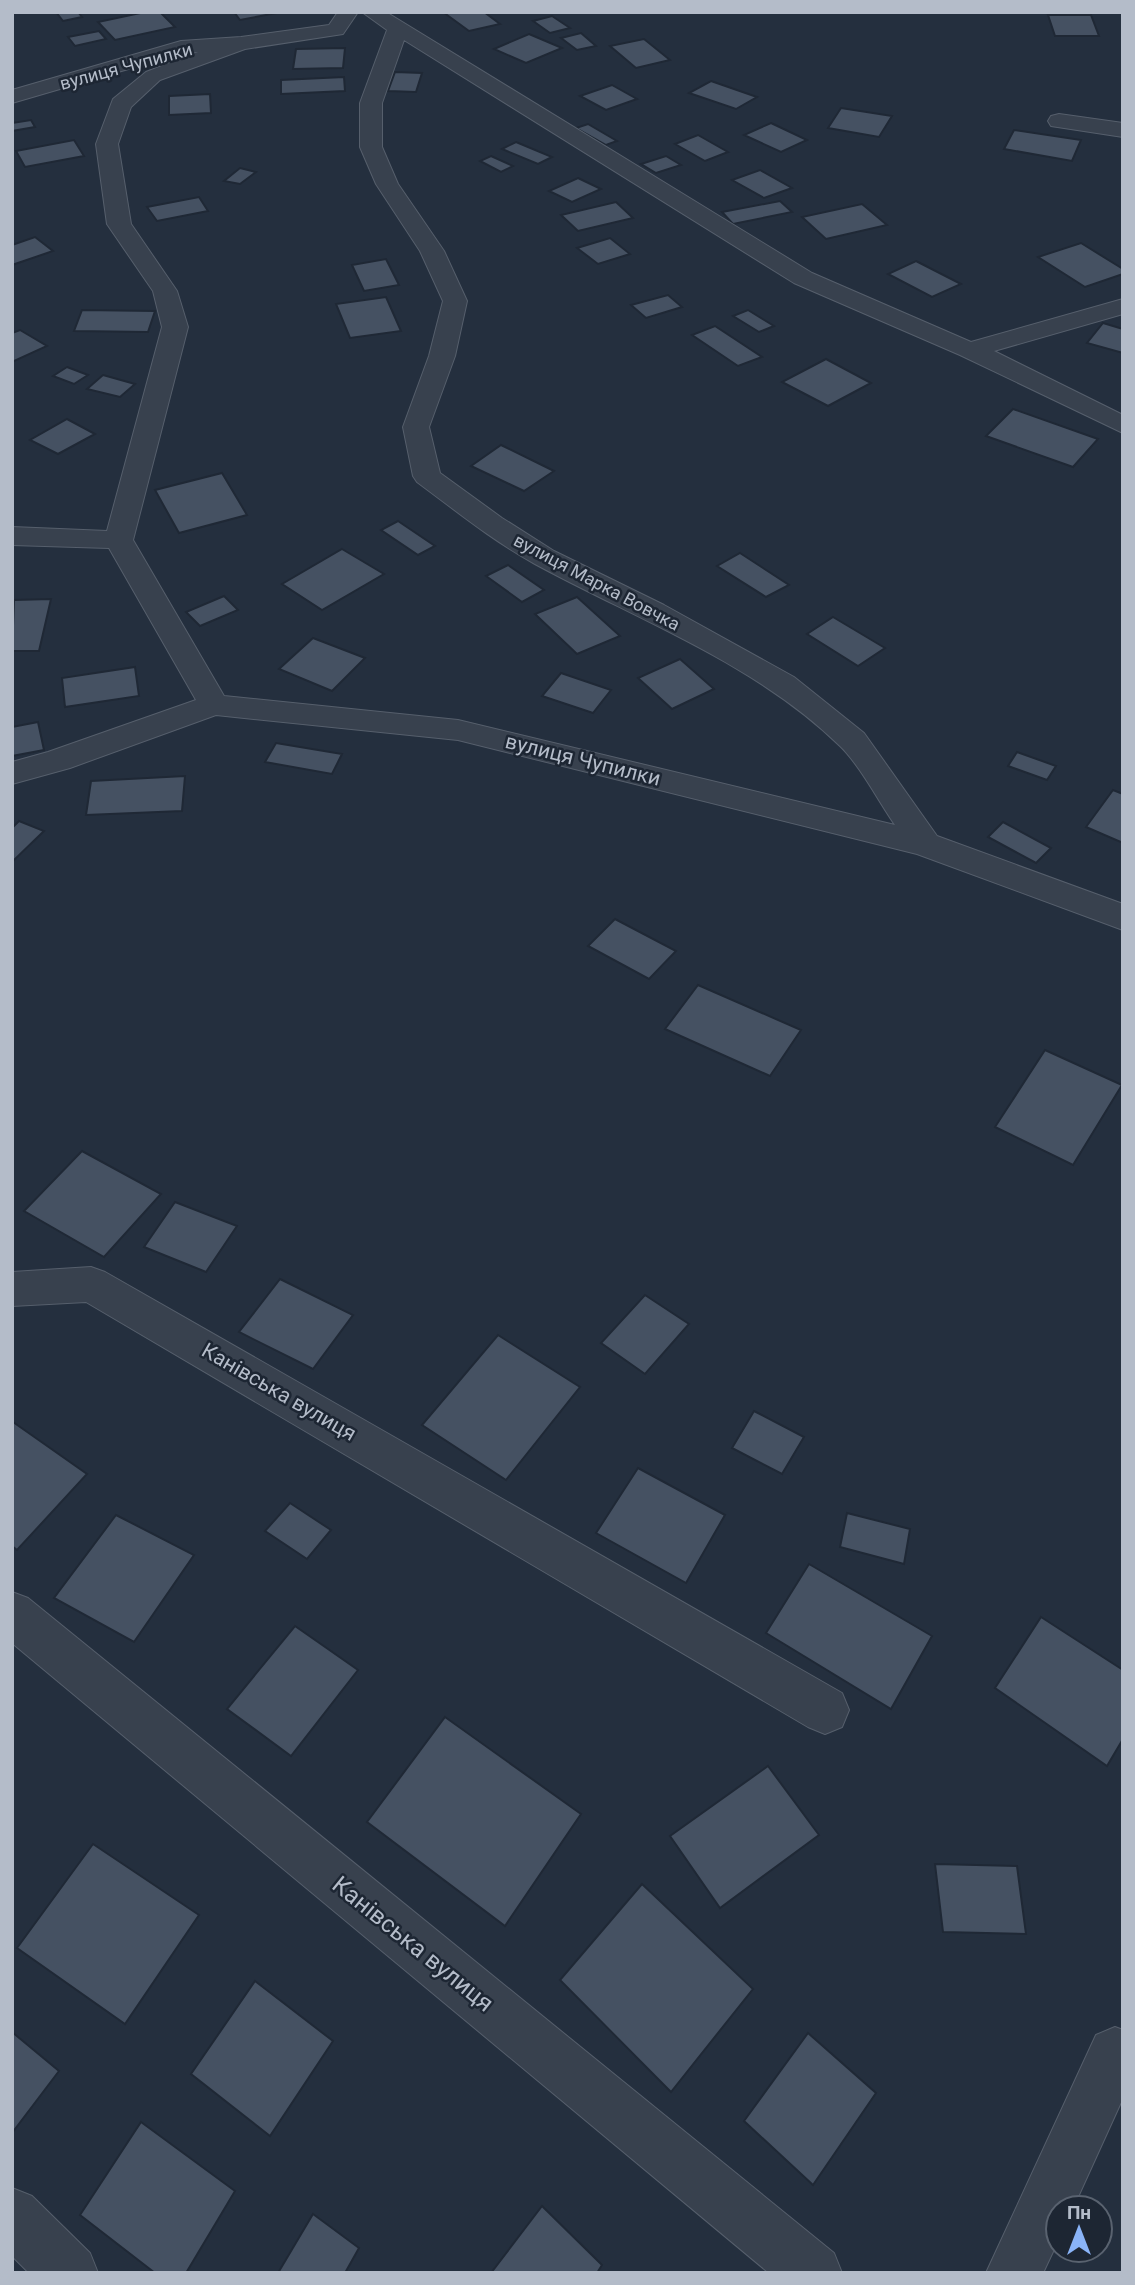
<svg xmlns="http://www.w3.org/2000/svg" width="1135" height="2285" font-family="Roboto,sans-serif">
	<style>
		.building { fill: #455162; stroke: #1f2835; stroke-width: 2 }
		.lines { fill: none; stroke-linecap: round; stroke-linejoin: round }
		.street-casing { stroke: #565f6c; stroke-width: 2 }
		.street { fill: #38414e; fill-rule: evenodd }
		.labels { text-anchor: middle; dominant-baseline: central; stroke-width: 5; stroke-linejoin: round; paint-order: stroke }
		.far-street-label { font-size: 18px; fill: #b4bcc9; stroke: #1d2633 }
		.street-label { font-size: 21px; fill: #b4bcc9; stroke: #1d2633 }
		.near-street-label { font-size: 24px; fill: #b4bcc9; stroke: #1d2633 }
	</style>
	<rect width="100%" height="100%" fill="#242f3e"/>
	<g class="building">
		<polygon points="56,12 78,12 82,17 63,21"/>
		<polygon points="145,12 160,12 175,27 115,40 98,22"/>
		<polygon points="234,12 282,12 240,20"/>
		<polygon points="443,12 484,12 500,24 469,31"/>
		<polygon points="1048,15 1091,15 1099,36 1055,36"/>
		<polygon points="552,16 570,28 550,33 533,21"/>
		<polygon points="99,31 106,39 75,46 68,37"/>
		<polygon points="581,33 596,46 577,50 561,38"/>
		<polygon points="529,34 562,48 526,63 494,49"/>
		<polygon points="644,39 670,60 636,68 610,46"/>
		<polygon points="345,48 343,68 293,69 296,49"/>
		<polygon points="395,72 422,73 416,92 388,91"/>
		<polygon points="344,77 345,91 281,94 281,80"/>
		<polygon points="711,81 757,97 736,109 689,93"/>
		<polygon points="612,85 637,99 606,110 580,96"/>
		<polygon points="210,94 211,113 169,115 169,96"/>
		<polygon points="841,108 892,116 879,137 828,128"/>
		<polygon points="31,120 35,127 12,131 12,123"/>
		<polygon points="771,123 807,140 781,152 744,135"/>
		<polygon points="588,124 617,141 606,145 576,128"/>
		<polygon points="1014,130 1081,140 1072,161 1004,149"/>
		<polygon points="698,135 728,152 705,161 675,144"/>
		<polygon points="74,140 84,156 25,167 16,151"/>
		<polygon points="516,142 552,157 538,164 502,149"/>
		<polygon points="491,156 513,166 501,172 480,161"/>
		<polygon points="666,156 681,165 656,173 641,164"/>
		<polygon points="240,168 256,172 240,184 224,181"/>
		<polygon points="760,170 792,188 764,198 732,180"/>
		<polygon points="578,178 601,189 572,202 549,191"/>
		<polygon points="199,197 208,211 157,221 147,207"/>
		<polygon points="780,201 792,212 733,224 722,212"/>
		<polygon points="616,202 633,218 578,231 561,215"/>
		<polygon points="862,204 887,225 826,239 802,217"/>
		<polygon points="35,237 53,251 12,265 12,245"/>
		<polygon points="610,238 630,254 598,264 577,248"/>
		<polygon points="1081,243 1123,269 1123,274 1085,287 1038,257"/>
		<polygon points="386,259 399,285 364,291 352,265"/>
		<polygon points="916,261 961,284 932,297 888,274"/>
		<polygon points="668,295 682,307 646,318 631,305"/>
		<polygon points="386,297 401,331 350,338 336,304"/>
		<polygon points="82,310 155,311 148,332 74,331"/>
		<polygon points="748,310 774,326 759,332 733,316"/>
		<polygon points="1103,323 1123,329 1123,353 1087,343"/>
		<polygon points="715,326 762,357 738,366 692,335"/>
		<polygon points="20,330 47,346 12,362 12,333"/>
		<polygon points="826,359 871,383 828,406 782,382"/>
		<polygon points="67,367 88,375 74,384 53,376"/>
		<polygon points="103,375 135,384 120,397 87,389"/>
		<polygon points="1013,409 1098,439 1073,467 986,436"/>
		<polygon points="67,419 95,434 58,454 30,440"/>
		<polygon points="501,445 554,471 524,491 471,466"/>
		<polygon points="222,473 247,515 179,533 155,490"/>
		<polygon points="398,521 435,546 418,555 381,530"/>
		<polygon points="342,549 384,574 322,610 282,584"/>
		<polygon points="740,553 789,585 766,597 717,566"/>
		<polygon points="508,565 544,590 522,602 486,576"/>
		<polygon points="224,596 238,610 200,626 186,612"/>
		<polygon points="577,597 620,636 577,654 535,614"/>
		<polygon points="51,599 39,651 12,651 14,600"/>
		<polygon points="833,617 885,648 858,666 807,634"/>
		<polygon points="313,638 365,658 332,691 279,669"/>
		<polygon points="680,659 714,689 672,709 638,678"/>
		<polygon points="135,667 139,696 65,707 62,678"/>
		<polygon points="561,673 611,690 593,713 542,696"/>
		<polygon points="38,722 44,750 12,756 12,727"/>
		<polygon points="276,743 342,754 332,774 265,762"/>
		<polygon points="1017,752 1056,766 1047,780 1008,766"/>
		<polygon points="185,776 182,811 86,815 91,781"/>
		<polygon points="1113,790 1123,794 1123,843 1086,827"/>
		<polygon points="19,821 44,831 12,862 12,828"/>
		<polygon points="1003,822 1051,848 1036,863 988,837"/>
		<polygon points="615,919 676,951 649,979 588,946"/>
		<polygon points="698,985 801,1030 770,1076 665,1029"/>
		<polygon points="1045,1050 1122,1085 1073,1165 995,1127"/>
		<polygon points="82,1151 161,1194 104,1257 24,1211"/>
		<polygon points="175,1202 237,1226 206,1272 144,1247"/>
		<polygon points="280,1279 353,1315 313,1369 239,1332"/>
		<polygon points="645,1295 689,1324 645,1374 601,1343"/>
		<polygon points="498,1335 580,1387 506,1480 422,1425"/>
		<polygon points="754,1411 804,1437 782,1474 732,1448"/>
		<polygon points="13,1422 87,1474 17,1550 12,1546"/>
		<polygon points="638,1468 725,1515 686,1583 596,1533"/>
		<polygon points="290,1503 331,1530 307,1559 265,1531"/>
		<polygon points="847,1513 910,1529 904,1564 840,1547"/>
		<polygon points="116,1515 194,1555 134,1642 54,1598"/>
		<polygon points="809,1564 932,1636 891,1709 766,1633"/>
		<polygon points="1041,1617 1123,1670 1123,1739 1107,1766 995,1688"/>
		<polygon points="295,1626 358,1670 291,1756 227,1709"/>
		<polygon points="445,1717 581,1814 505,1926 367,1822"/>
		<polygon points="768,1766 819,1835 720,1908 670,1836"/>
		<polygon points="93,1844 199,1915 125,2024 17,1948"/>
		<polygon points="935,1864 1017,1866 1026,1934 943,1932"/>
		<polygon points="642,1884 753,1989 671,2092 560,1980"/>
		<polygon points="255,1981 333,2041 270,2136 191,2074"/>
		<polygon points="12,2032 59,2071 12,2133"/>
		<polygon points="808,2033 876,2093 813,2185 744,2121"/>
		<polygon points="141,2122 235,2191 186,2273 155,2273 80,2215"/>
		<polygon points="542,2206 602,2265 597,2273 491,2273"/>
		<polygon points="313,2214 359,2248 345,2273 278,2273"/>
	</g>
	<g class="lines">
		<g class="street-casing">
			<g id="street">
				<path d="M338 12H358L343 34 245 49 160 80 131 107 118 144 131 224 177 291 188 327 133 540 224 696 458 720 895 825C879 802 859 764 840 746 755 663 638 620 535 564 493 541 455 510 417 482L413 476 403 427 429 356 443 301 420 251 376 184 360 147V103L387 30 362 12H386L812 273 971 342 1123 299V314L994 351 1123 415V433L960 355 794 283 404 40 382 103V147L398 184 444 251 467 301 455 356 429 427 440 473 502 518 554 551 664 605 794 677 864 733 937 836 1123 904V930L917 854 458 740 216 715 70 768 12 784V762L48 752 196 700 109 548 12 545V527L107 531 162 327 153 291 107 224 96 144 113 99 146 72 198 52 183 53 12 103V90L181 41 241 37 329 25Z"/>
				<polygon points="1059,114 1123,123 1123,137 1051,126 1048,121 1051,116"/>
				<polygon points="91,1267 105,1272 842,1693 849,1710 842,1727 825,1734 808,1727 86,1302 12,1306 12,1272"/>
				<polygon points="12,1592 28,1598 834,2253 842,2273 769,2273 12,1643"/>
				<polygon points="1115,2027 1123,2030 1123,2098 1073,2208 1058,2208 1058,2241 1043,2273 986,2273 1096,2035"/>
				<polygon points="12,2188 32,2196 90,2253 98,2273 29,2273 12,2256"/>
			</g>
		</g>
		<use href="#street" class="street"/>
	</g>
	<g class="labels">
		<g class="far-street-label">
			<text transform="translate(126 66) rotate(-15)">вулиця Чупилки</text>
			<text transform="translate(597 582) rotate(28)">вулиця Марка Вовчка</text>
		</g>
		<g class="street-label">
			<text transform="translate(583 760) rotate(14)">вулиця Чупилки</text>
			<text transform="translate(279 1392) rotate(30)">Канівська вулиця</text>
		</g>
		<g class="near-street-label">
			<text transform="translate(413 1944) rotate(39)">Канівська вулиця</text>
		</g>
	</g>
	<rect width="1135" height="2285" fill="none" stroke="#b4bcc9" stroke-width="28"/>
	<g transform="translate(1079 2229)"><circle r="33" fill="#1d2633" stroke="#59626f" stroke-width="2"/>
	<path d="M0-5L12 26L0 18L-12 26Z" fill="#8ab4f8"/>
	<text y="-10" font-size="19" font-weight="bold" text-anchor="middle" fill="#b4bcc9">Пн</text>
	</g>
</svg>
